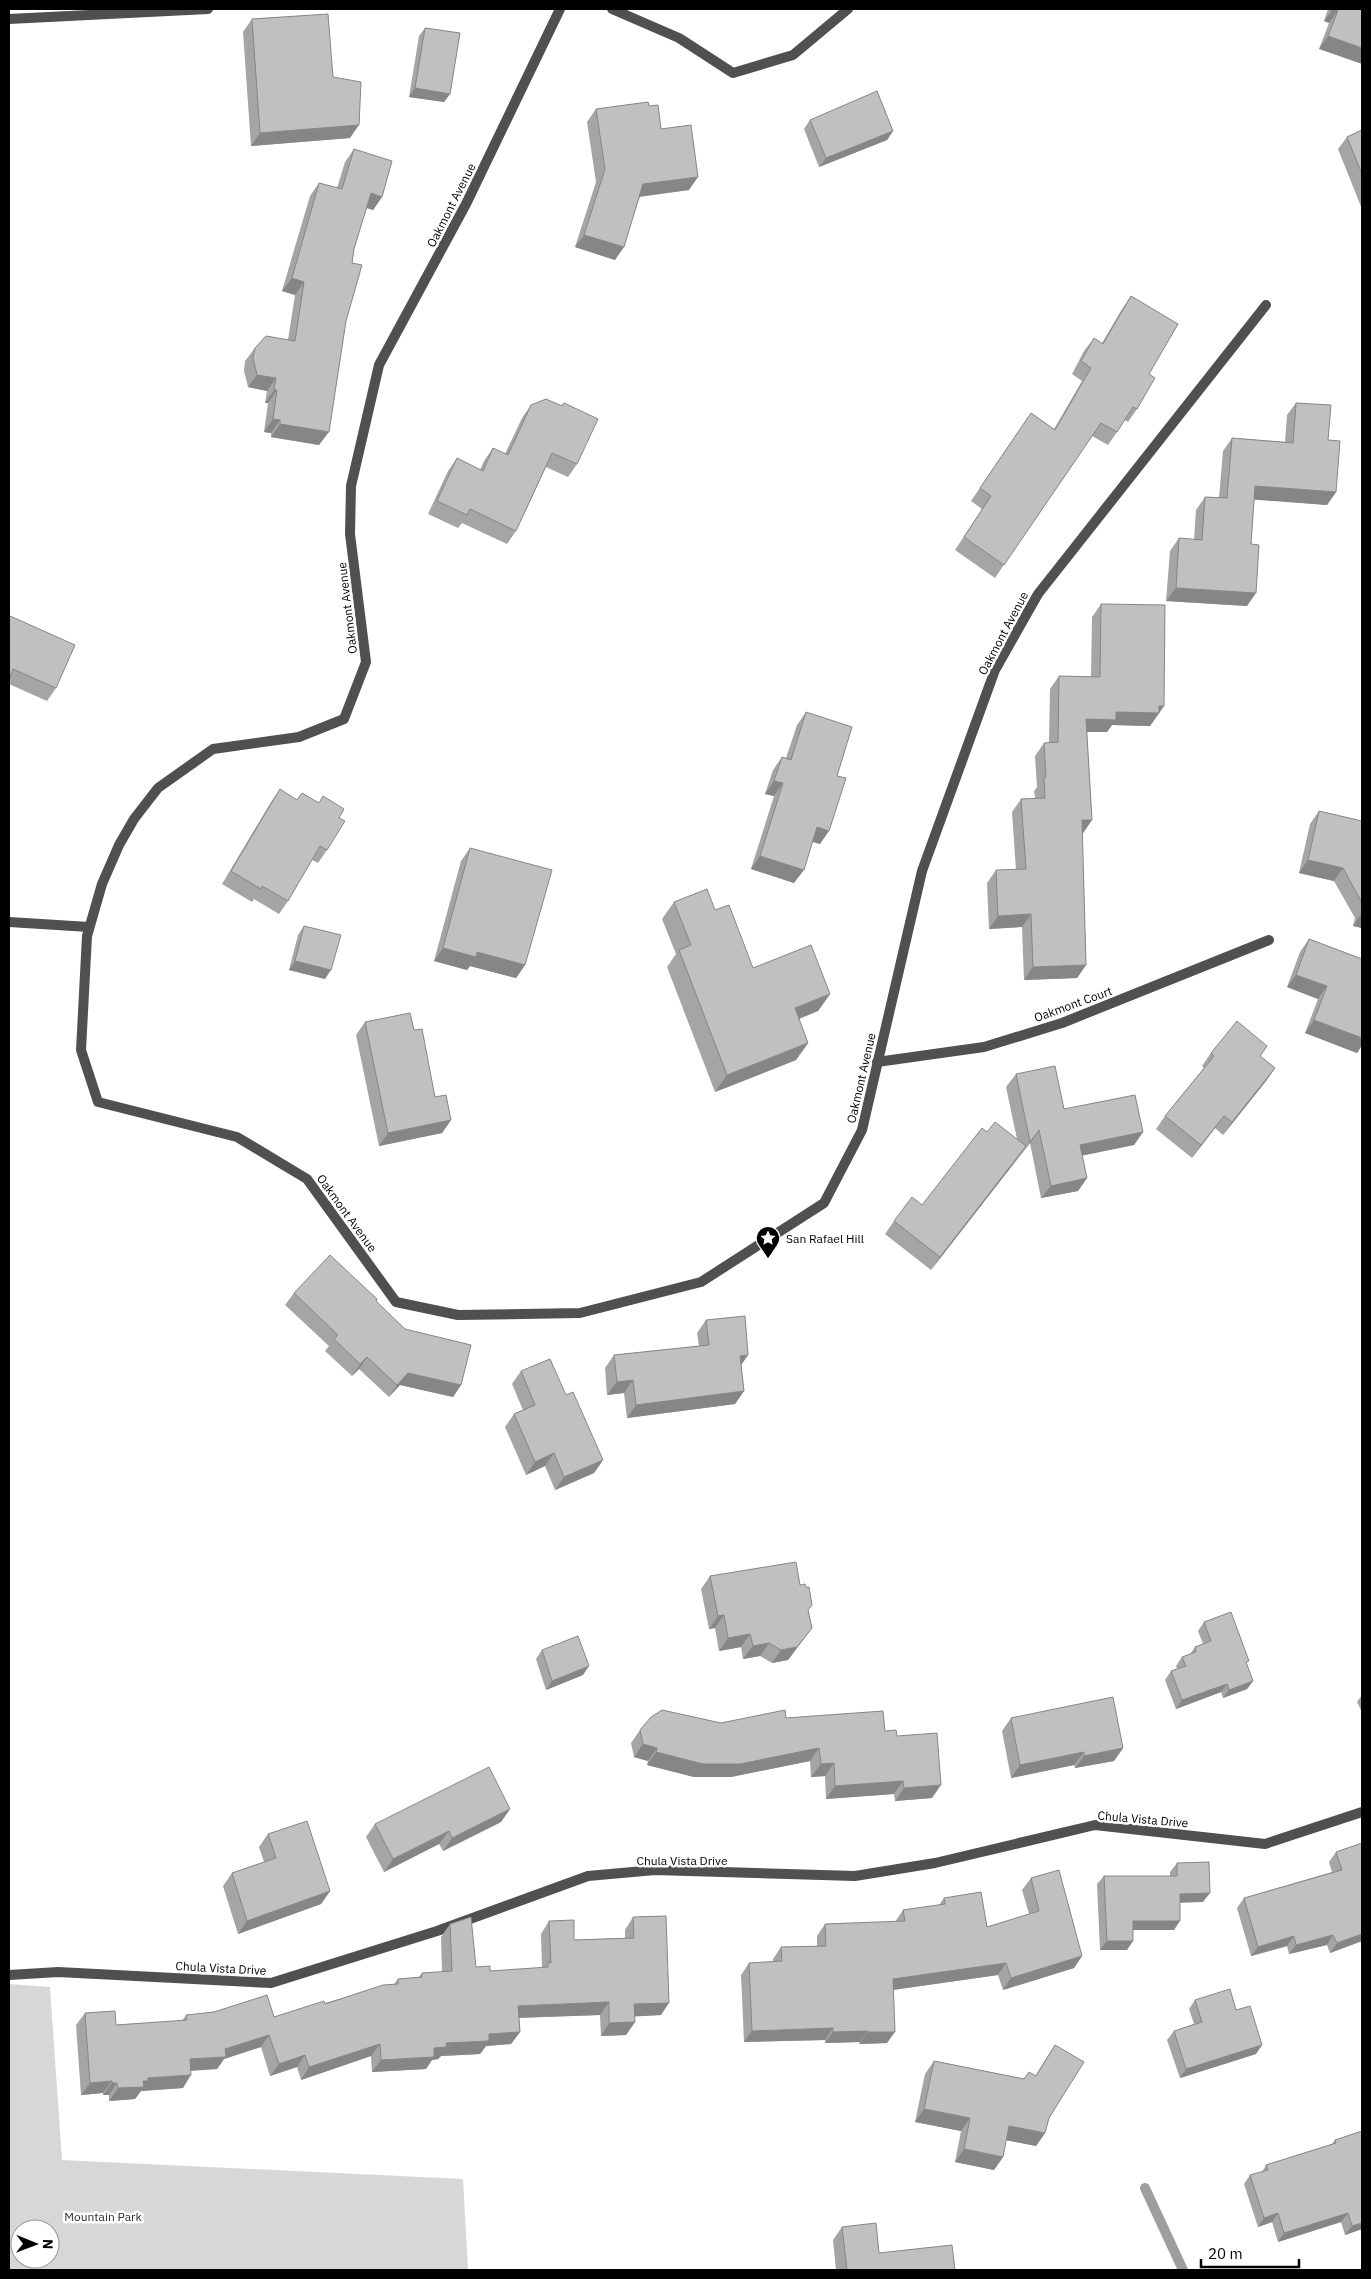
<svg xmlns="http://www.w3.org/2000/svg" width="1371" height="2279" font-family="'IBM Plex Sans',sans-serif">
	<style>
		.green { fill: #d7d7d7; fill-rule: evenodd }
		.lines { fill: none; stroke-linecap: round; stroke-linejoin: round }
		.stream { stroke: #9e9e9e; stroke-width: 10 }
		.street { stroke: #505050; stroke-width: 10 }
		.wall { fill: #a5a5a5 }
		.shaded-wall { fill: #868686 }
		.building { fill: #c0c0c0; stroke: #868686 }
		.labels { text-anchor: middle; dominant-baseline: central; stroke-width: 5; stroke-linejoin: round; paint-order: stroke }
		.street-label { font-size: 12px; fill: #000; stroke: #fff }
		.poi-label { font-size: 12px; fill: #000; stroke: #fff; text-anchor: start }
		.park-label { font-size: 12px; fill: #2e2e2e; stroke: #fff }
	</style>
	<rect width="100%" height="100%" fill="#fff"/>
	<path class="green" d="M9 1984 50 1987 62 2160 463 2179 468 2270H9ZM20 2229H50V2259H20Z"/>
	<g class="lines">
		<polyline class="stream" points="1145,2188 1183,2270"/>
		<g class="street">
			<polyline points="560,9 466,204 379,365 351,486 350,534 366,662 344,719 299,737 213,749 158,788 134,819 119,845 102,884 87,936 81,1050 98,1102 237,1137 307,1179 396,1302 458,1315 580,1313 701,1282 824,1203 862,1130 922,871 995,670 1038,594 1266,305"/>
			<polyline points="612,9 679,38 733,73 793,55 848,9"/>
			<polyline points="9,19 208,9"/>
			<polyline points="9,922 89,927"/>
			<polyline points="877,1062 984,1047 1062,1023 1269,940"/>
			<polyline points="9,1975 58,1972 271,1983 437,1931 588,1876 655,1870 855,1876 935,1863 1095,1825 1265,1844 1362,1812"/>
		</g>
	</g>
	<g class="wall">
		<polygon points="1328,9 1362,9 1319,49 1329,23 1324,21"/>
		<polygon points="252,19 333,77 350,138 251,146 243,32"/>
		<polygon points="425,28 450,94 444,102 409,97 419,36"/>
		<polygon points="649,106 661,129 689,190 640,197 615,260 575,247 596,182 587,122 596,109"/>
		<polygon points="810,120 893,131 887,140 819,167 804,129"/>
		<polygon points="1362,130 1362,209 1338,149 1347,137"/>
		<polygon points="354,149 382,197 373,210 366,208 354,249 352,263 346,321 319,445 271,437 271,433 264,432 268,403 265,403 267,391 248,387 244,371 245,361 255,348 288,340 295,295 282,291 310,196 319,183 337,188 345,162"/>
		<polygon points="1131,296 1149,374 1137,409 1128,422 1125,420 1117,432 1108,445 1092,436 995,578 955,550 982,509 971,501 1031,413 1054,429 1082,381 1072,374 1084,351 1094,338 1102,343 1122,309"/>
		<polygon points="564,403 577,464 568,477 546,467 516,531 507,544 462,523 458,528 428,514 448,471 457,458 480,470 484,461 493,448 505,454 522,418 531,405 561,406"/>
		<polygon points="1296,403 1328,440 1336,492 1327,505 1254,499 1247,606 1166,601 1170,551 1179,538 1194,540 1196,510 1205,497 1219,498 1223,451 1232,438 1285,442 1287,415"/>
		<polygon points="1101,604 1164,706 1150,726 1112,725 1107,732 1087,732 1092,820 1083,833 1082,833 1086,965 1077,978 1024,980 1022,927 989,929 987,883 996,870 1016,870 1012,812 1021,799 1035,798 1034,791 1037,787 1035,756 1044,743 1049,743 1050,689 1059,676 1091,677 1092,617"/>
		<polygon points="10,616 56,688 47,701 9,684 9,618"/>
		<polygon points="806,712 837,776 820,844 812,842 794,883 751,869 774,796 765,794 773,770 782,757 786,758 797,725"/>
		<polygon points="280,789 297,800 302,793 339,818 327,850 318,863 312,860 288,901 279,914 254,899 252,902 222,884 271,802"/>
		<polygon points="1319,811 1362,821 1362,928 1353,926 1355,918 1334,881 1299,873 1310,824"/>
		<polygon points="470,848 525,965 516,978 470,966 467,970 434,961 461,861"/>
		<polygon points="674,902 715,910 753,968 830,994 818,1011 799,1019 808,1043 796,1060 715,1092 667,967 676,954 662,919"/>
		<polygon points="304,926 325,979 289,970 298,935"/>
		<polygon points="1309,939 1362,959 1362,1045 1357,1053 1305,1033 1318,999 1287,987 1300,952"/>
		<polygon points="365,1022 414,1030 435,1097 451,1120 442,1133 379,1146 356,1035"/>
		<polygon points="1211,1053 1260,1056 1275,1068 1266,1081 1223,1135 1215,1128 1192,1158 1156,1129 1165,1116 1204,1068 1202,1066"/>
		<polygon points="1016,1074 1064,1109 1143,1132 1134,1145 1082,1155 1087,1178 1078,1191 1041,1198 1030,1143 931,1270 885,1234 894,1221 922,1205 1017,1139 1006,1087"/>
		<polygon points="294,1293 376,1302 461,1385 453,1397 400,1385 389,1397 359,1369 352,1376 325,1351 329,1346 285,1305"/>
		<polygon points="706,1320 748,1355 741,1365 744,1391 735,1404 627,1418 624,1393 607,1395 605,1368 614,1355 699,1346 697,1333"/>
		<polygon points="521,1371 566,1395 603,1460 594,1473 555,1490 545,1466 526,1475 505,1427 514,1414 523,1410 512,1384"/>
		<polygon points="710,1576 800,1585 806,1587 808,1610 812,1628 788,1660 772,1663 760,1656 743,1659 741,1647 719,1651 715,1628 709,1629 701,1589"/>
		<polygon points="1204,1622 1247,1664 1253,1681 1247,1689 1223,1698 1221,1692 1176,1709 1165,1680 1171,1671 1177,1669 1176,1666 1182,1657 1190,1654 1195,1647 1203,1644 1198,1631"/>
		<polygon points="542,1650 583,1675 546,1690 536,1659"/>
		<polygon points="1362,1695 1362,1712 1357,1702"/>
		<polygon points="786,1718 897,1736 932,1798 895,1801 894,1794 826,1799 825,1776 811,1777 810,1761 731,1777 694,1777 647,1765 648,1761 634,1757 631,1743 640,1730"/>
		<polygon points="1011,1718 1123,1748 1114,1761 1075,1768 1074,1765 1011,1778 1002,1731"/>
		<polygon points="510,1809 501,1822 443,1851 439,1844 384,1872 366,1837 375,1824"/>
		<polygon points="268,1834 330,1891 321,1904 238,1934 223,1886 232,1873 264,1862 259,1847"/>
		<polygon points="1362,1843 1362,1941 1330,1953 1327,1945 1289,1954 1287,1946 1251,1956 1237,1908 1244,1898 1332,1872 1329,1862 1336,1852"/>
		<polygon points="1177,1863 1203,1902 1180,1902 1174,1930 1133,1930 1127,1950 1100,1950 1097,1884 1104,1876 1170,1876 1170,1872"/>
		<polygon points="1031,1878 1082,1956 1074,1968 1003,1990 998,1975 893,1990 887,2043 859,2044 860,2042 825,2043 825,2040 744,2042 741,1975 749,1963 773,1962 773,1959 781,1947 817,1946 817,1936 825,1924 895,1922 903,1910 939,1905 944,1898 987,1927 1029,1914 1022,1890"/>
		<polygon points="633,1917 661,2015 635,2016 635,2022 626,2035 601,2036 600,2015 519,2018 520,2032 511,2044 486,2046 480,2054 441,2056 438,2059 432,2060 426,2069 372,2072 371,2056 301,2080 297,2067 270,2076 261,2047 224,2059 217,2069 191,2071 183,2088 141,2091 135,2099 109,2101 109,2095 103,2095 103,2093 81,2095 76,2025 85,2013 116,2025 182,2021 186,2015 274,2017 394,1984 398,1979 418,1978 422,1973 442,1972 441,1937 450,1924 476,1967 490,1971 542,1968 541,1934 549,1921 574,1940 625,1938 625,1930"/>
		<polygon points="1195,2000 1236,2010 1256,2054 1180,2078 1167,2040 1174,2031 1194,2024 1189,2009"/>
		<polygon points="1055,2045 1049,2118 1045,2133 1036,2146 1006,2140 1003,2157 994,2170 955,2162 961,2131 915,2122 925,2074 934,2061 1023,2079 1035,2076"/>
		<polygon points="1362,2131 1362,2229 1345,2235 1341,2222 1278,2242 1272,2222 1258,2227 1244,2184 1250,2175 1262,2172 1266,2165 1332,2144 1335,2140"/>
		<polygon points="842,2227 879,2253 955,2270 836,2270 833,2240"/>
	</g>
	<g class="shaded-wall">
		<polygon points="1333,9 1338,10 1329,23 1324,21"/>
		<polygon points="1328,36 1362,48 1362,64 1319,49"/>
		<polygon points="415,88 450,94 444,102 409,97"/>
		<polygon points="359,125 350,138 251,146 260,133"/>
		<polygon points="893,131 887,140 819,167 826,158"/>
		<polygon points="698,177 689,190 634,197 643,184"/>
		<polygon points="371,193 382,197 373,210 362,206"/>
		<polygon points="584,235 624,247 615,260 575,247"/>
		<polygon points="292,278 304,282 295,295 282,291"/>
		<polygon points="257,375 276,378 267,391 248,387"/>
		<polygon points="274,390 277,390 268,403 265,403"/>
		<polygon points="273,419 280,420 271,433 264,432"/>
		<polygon points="280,424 329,432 319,445 271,437"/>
		<polygon points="1255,486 1336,492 1327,505 1246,499"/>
		<polygon points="1176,588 1256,593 1247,606 1166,601"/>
		<polygon points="1159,706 1164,706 1150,726 1112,725 1107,732 1077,732 1086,719 1116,712"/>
		<polygon points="774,781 783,783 774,796 765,794"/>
		<polygon points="1082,820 1092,820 1083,833 1073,833"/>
		<polygon points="817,827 829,831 820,844 808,840"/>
		<polygon points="760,856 804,870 794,883 751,869"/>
		<polygon points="1308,860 1343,868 1334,881 1299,873"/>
		<polygon points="1362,913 1362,928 1353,926"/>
		<polygon points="1031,914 1022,927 989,929 998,916"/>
		<polygon points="443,948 477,952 525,965 516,978 470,966 467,970 434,961"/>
		<polygon points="295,961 331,970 325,979 289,970"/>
		<polygon points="1086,965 1077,978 1024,980 1033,967"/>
		<polygon points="1296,975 1327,986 1318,999 1287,987"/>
		<polygon points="830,994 818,1011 783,1025 795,1008"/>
		<polygon points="1314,1020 1362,1038 1362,1045 1357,1053 1305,1033"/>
		<polygon points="808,1043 796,1060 715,1092 727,1075"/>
		<polygon points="1275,1068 1266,1081 1223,1135 1232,1122"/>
		<polygon points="1224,1116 1215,1128 1192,1158 1201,1145"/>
		<polygon points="451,1120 442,1133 379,1146 388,1133"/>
		<polygon points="1039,1130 1030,1143 1021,1155 1030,1142"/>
		<polygon points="1143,1132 1134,1145 1071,1158 1080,1145"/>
		<polygon points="1026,1146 1017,1159 931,1270 940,1257"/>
		<polygon points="1087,1178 1078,1191 1041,1198 1051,1186"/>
		<polygon points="748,1355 739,1368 740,1356"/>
		<polygon points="367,1357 359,1369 352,1376 360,1364"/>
		<polygon points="408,1373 461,1385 453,1397 400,1385 389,1397 397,1385"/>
		<polygon points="633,1380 624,1393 607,1395 617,1382"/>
		<polygon points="744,1391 735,1404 627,1418 636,1405"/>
		<polygon points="554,1453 545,1466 526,1475 535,1462"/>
		<polygon points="603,1460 594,1473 555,1490 564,1477"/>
		<polygon points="724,1615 715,1628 709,1629 718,1616"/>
		<polygon points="812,1628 788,1660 772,1663 781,1650"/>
		<polygon points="750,1634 741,1647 719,1651 728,1638"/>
		<polygon points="769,1643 760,1656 743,1659 753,1646"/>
		<polygon points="589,1666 583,1675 546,1690 552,1681"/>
		<polygon points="1253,1681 1247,1689 1223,1698 1229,1690"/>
		<polygon points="1227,1684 1221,1692 1176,1709 1182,1700"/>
		<polygon points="643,1744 657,1748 648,1761 634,1757"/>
		<polygon points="819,1748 810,1761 731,1777 694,1777 647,1765 656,1752"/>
		<polygon points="1123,1748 1114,1761 1075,1768 1084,1756"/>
		<polygon points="1084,1752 1074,1765 1011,1778 1020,1765"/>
		<polygon points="834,1763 825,1776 811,1777 821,1764"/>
		<polygon points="903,1781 894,1794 826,1799 835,1786"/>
		<polygon points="941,1785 932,1798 895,1801 904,1788"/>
		<polygon points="510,1809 501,1822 443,1851 452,1838"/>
		<polygon points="449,1831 439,1844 384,1872 393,1859"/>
		<polygon points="330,1891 321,1904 238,1934 247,1921"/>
		<polygon points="1210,1893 1203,1902 1174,1903 1180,1894"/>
		<polygon points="1133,1921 1180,1921 1174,1930 1126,1930"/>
		<polygon points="1362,1934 1362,1941 1330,1953 1337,1943"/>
		<polygon points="1333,1935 1327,1945 1289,1954 1296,1945"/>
		<polygon points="1294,1936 1287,1946 1251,1956 1258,1947"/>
		<polygon points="1107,1941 1133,1941 1127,1950 1100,1950"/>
		<polygon points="1082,1956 1074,1968 1003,1990 1011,1978"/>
		<polygon points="1006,1963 998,1975 885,1991 893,1979"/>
		<polygon points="609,2002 600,2015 510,2018 518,2006"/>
		<polygon points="669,2003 661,2015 626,2017 634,2004"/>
		<polygon points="635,2022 626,2035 601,2036 609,2023"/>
		<polygon points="833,2028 825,2040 744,2042 752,2031"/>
		<polygon points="868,2031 860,2042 825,2043 833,2032"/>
		<polygon points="520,2032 511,2044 486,2046 480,2054 441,2056 438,2059 432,2060 426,2069 372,2072 381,2060 434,2048 446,2043 489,2034"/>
		<polygon points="868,2032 895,2032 887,2043 859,2044"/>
		<polygon points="269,2035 261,2047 224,2059 217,2069 181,2071 190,2059 225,2049"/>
		<polygon points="380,2044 371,2056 301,2080 309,2067"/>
		<polygon points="1262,2045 1256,2054 1180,2078 1186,2069"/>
		<polygon points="305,2055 297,2067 270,2076 279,2064"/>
		<polygon points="191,2075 183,2088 141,2091 135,2099 109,2101 118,2088 143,2081 148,2078"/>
		<polygon points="112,2081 103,2093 81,2095 90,2083"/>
		<polygon points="112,2083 117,2083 109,2095 103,2095"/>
		<polygon points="924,2109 970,2118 961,2131 915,2122"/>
		<polygon points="1009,2126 1045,2133 1036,2146 1000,2139"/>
		<polygon points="964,2149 1003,2157 994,2170 955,2162"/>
		<polygon points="1278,2213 1272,2222 1258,2227 1264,2218"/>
		<polygon points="1348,2213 1341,2222 1278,2242 1284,2233"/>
		<polygon points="1362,2223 1362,2229 1345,2235 1352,2226"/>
	</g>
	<g class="building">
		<polygon points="1335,9 1362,9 1362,48 1328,36 1338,10"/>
		<polygon points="328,14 333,77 361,82 359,125 260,133 252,19"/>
		<polygon points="425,28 460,33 450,94 415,88"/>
		<polygon points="877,91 893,131 826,158 810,120"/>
		<polygon points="648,102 649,106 658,105 661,129 691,125 698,177 643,184 624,247 584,235 605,169 596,109"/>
		<polygon points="1362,130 1362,174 1347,137"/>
		<polygon points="354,149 392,161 382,197 371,193 354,249 352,263 362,265 346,321 329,432 280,424 280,420 273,419 277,390 274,390 276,378 257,375 253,358 255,348 266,336 295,341 304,282 292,278 319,183 342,189"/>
		<polygon points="1131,296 1178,324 1149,374 1155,378 1137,409 1133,407 1117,432 1101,423 1004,565 964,537 991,496 980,488 1031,413 1055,430 1091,368 1081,361 1094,338 1103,344"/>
		<polygon points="546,399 562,406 564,403 598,419 577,464 552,453 516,531 470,509 467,515 437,501 457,458 483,471 493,448 508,455 531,405"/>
		<polygon points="1296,403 1331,405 1328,440 1340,441 1336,492 1255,486 1251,544 1259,545 1256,593 1176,588 1179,538 1202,540 1205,497 1227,498 1232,438 1293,443"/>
		<polygon points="1101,604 1165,605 1164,706 1159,706 1159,713 1116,712 1116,720 1086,719 1092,820 1082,820 1086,965 1033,967 1031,914 998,916 996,870 1026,869 1021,799 1045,798 1044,778 1046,777 1044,743 1058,742 1059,676 1100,677"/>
		<polygon points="10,616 75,645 56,688 13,669 9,679 9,619"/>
		<polygon points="806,712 852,727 837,776 846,778 829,831 817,827 804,870 760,856 783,783 774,781 782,757 791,760"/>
		<polygon points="280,789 297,800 302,793 319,803 323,796 344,809 339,818 345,821 327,850 320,846 288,901 262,886 261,889 231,871"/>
		<polygon points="1319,811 1362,821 1362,903 1343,868 1308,860"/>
		<polygon points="470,848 552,870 525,965 477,952 476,957 443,948"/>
		<polygon points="707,889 715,910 729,905 753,968 811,945 830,994 795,1008 808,1043 727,1075 679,950 691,945 674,902"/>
		<polygon points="304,926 341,935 331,970 295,961"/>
		<polygon points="1309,939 1362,959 1362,1038 1314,1020 1327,986 1296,975"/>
		<polygon points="410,1013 414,1030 422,1029 435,1097 446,1095 451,1120 388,1133 365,1022"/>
		<polygon points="1237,1021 1267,1046 1260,1056 1275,1068 1232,1122 1224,1116 1201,1145 1165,1116 1214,1056 1211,1053"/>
		<polygon points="1055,1066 1064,1109 1135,1095 1143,1132 1080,1145 1087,1178 1051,1186 1039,1130 1030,1142 1016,1074"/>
		<polygon points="995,1122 1026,1146 940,1257 894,1221 912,1197 922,1205 982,1128 987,1132"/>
		<polygon points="330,1255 377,1299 376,1301 405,1329 471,1345 461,1385 408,1373 397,1385 367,1357 360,1364 334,1339 338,1335 294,1293"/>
		<polygon points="745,1316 748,1355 740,1356 744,1391 636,1405 633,1380 617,1382 614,1355 709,1345 706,1320"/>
		<polygon points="550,1359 566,1395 573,1392 603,1460 564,1477 554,1453 535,1462 514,1414 535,1405 521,1371"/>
		<polygon points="796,1562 800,1585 805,1584 806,1587 809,1587 812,1605 808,1610 812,1628 797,1647 781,1650 769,1643 753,1646 750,1634 728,1638 724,1615 718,1616 710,1576"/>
		<polygon points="1231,1612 1249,1661 1246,1662 1253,1681 1229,1690 1227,1684 1182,1700 1171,1671 1186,1666 1182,1657 1196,1652 1195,1647 1211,1641 1204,1622"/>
		<polygon points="578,1636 589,1666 552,1681 542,1650"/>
		<polygon points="1113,1697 1123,1748 1084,1756 1084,1752 1020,1765 1011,1718"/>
		<polygon points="662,1710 721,1723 785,1710 786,1718 883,1711 885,1731 896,1730 897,1736 937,1733 941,1785 904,1788 903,1781 835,1786 834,1763 821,1764 819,1748 740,1764 703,1764 656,1752 657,1748 643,1744 640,1730 651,1717"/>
		<polygon points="489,1767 510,1809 452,1838 449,1831 393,1859 375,1824"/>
		<polygon points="307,1821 330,1891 247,1921 232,1873 276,1858 268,1834"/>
		<polygon points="1362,1843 1362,1934 1337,1943 1333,1935 1296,1945 1294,1936 1258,1947 1244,1898 1342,1870 1336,1852"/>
		<polygon points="1209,1862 1210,1893 1180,1894 1180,1921 1133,1921 1133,1941 1107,1941 1104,1876 1177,1876 1177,1863"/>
		<polygon points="1059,1870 1082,1956 1011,1978 1006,1963 893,1979 895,2032 868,2032 868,2031 833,2032 833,2028 752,2031 749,1963 782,1961 781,1947 826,1946 825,1924 905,1921 903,1910 945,1904 944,1898 981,1892 987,1927 1039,1911 1031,1878"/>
		<polygon points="666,1916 669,2003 634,2004 635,2022 609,2023 609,2002 518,2006 520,2032 489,2034 489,2041 446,2043 447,2047 434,2048 434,2057 381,2060 380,2044 309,2067 305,2055 279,2064 269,2035 225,2049 226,2057 190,2059 191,2075 148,2078 148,2081 143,2081 144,2087 118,2088 117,2083 112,2083 112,2081 90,2083 85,2013 115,2011 116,2025 187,2020 186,2015 214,2012 267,1995 274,2017 324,2001 325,2004 383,1985 398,1984 398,1979 422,1977 422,1973 452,1971 450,1924 471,1917 476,1967 490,1966 490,1971 548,1967 548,1962 551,1963 549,1921 574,1920 574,1940 634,1938 633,1917"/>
		<polygon points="1230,1989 1236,2010 1250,2006 1262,2045 1186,2069 1174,2031 1202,2022 1195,2000"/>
		<polygon points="1055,2045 1084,2062 1049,2118 1045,2133 1009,2126 1003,2157 964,2149 970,2118 924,2109 934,2061 1024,2079 1029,2072 1036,2076"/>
		<polygon points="1362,2131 1362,2223 1352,2226 1348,2213 1284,2233 1278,2213 1264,2218 1250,2175 1268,2170 1266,2165 1336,2143 1335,2140"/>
		<polygon points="876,2223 879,2253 952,2245 955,2270 847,2270 842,2227"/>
	</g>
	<defs>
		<g id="sight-pin" transform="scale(1.25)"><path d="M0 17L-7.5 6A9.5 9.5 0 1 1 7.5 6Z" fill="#000" stroke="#fff"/><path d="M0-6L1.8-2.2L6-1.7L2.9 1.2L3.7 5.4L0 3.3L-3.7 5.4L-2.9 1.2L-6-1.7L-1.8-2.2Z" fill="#fff"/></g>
	</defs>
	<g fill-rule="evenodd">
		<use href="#sight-pin" x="768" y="1238"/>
	</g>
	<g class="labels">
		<g class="street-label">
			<text transform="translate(451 205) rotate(-63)">Oakmont Avenue</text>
			<text transform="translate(347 608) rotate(-97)">Oakmont Avenue</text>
			<text transform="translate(1003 633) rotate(-62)">Oakmont Avenue</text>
			<text transform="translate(1073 1004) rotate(-20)">Oakmont Court</text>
			<text transform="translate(861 1078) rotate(-77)">Oakmont Avenue</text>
			<text transform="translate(347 1213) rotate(54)">Oakmont Avenue</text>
			<text transform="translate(1143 1819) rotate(5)">Chula Vista Drive</text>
			<text x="682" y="1860">Chula Vista Drive</text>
			<text transform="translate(221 1968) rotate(3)">Chula Vista Drive</text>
		</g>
		<g class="poi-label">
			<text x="786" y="1238">San Rafael Hill</text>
		</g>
		<g class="park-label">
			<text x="103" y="2216">Mountain Park</text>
		</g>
	</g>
	<rect width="1371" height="2279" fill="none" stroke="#000000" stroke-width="20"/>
	<g transform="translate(35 2244) rotate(91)"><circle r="24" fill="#ffffff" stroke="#999999"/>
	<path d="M0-4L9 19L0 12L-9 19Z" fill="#000000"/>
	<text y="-8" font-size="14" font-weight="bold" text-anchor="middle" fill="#000000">N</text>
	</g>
	<path d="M1201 2259v8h98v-8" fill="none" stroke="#000000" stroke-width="2.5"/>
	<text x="1208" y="2259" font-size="15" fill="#000000" stroke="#ffffff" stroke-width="4" paint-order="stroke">20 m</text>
</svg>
